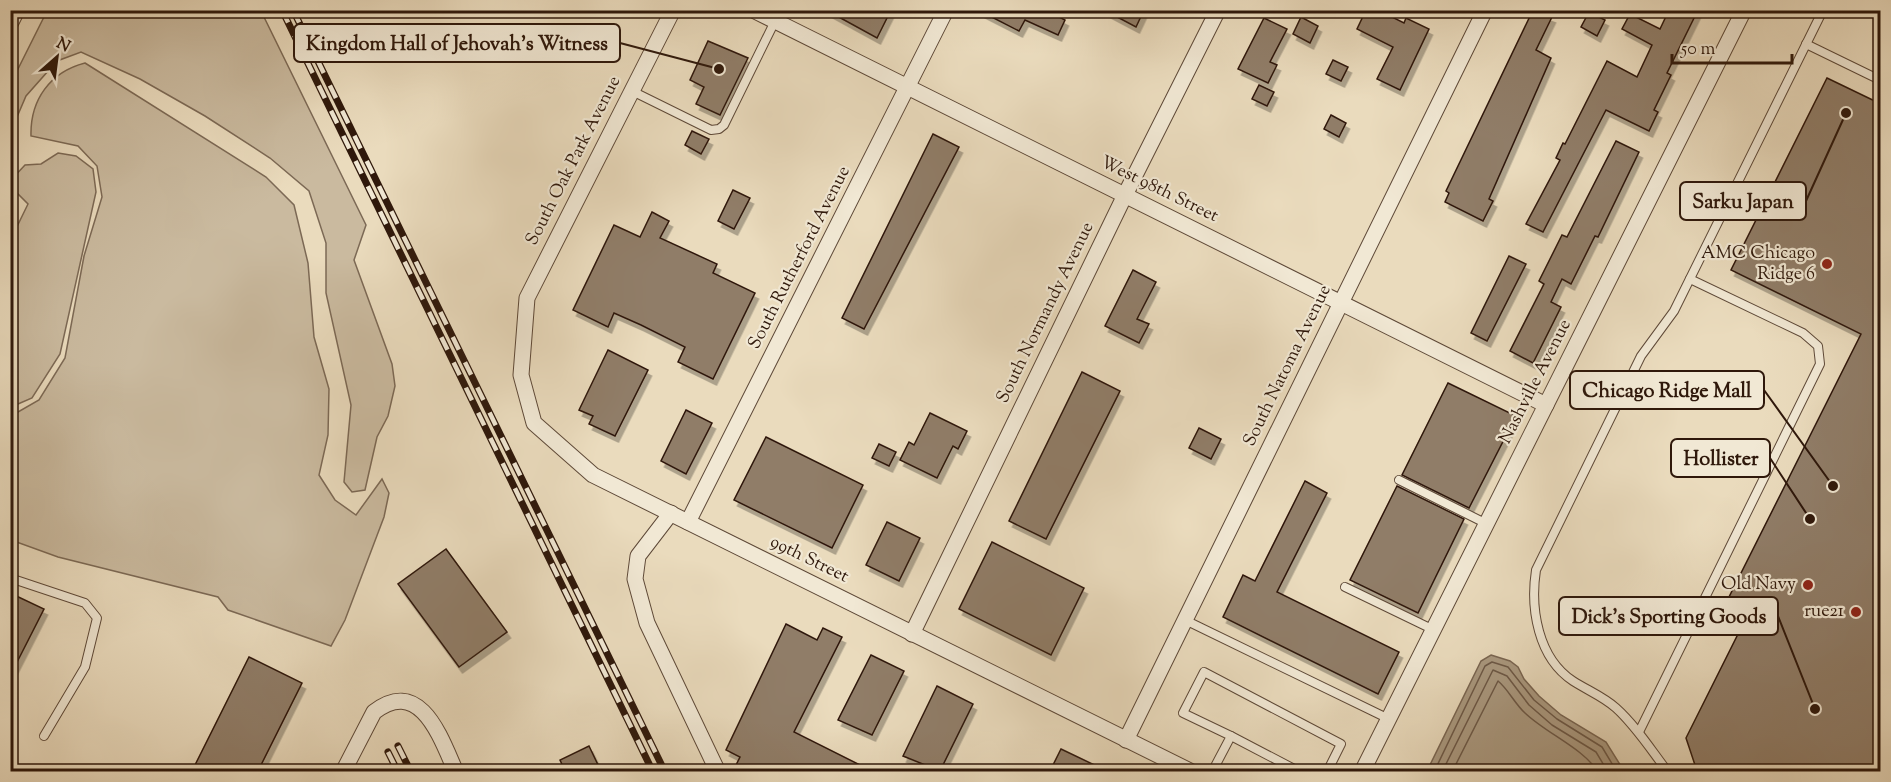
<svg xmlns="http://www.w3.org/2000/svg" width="1891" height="782" font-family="'Sorts Mill Goudy',serif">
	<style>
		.green { fill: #caba9f; stroke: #7c6955; stroke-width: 1.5 }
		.water { fill: #aa9980; stroke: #796551; stroke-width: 1.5 }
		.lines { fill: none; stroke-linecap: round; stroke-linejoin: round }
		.shore { stroke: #6c5846; stroke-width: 1.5 }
		.building { fill: #907d68; stroke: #2f180b; stroke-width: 1.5; filter: url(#shadow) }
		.lane-casing { stroke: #5e4938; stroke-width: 10 }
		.street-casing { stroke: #5e4938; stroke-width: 17 }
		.lane { stroke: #f1e8d4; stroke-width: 8 }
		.street { stroke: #f1e8d4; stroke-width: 15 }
		.rail-casing { stroke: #2f180b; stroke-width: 7 }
		.rail { stroke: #f1e8d4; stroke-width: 4.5; stroke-dasharray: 14; stroke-linecap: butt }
		.poi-dot { fill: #8f2418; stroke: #f1e8d4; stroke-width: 2 }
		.labels { text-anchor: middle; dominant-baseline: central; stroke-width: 4.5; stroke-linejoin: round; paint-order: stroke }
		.street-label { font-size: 18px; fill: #2f180b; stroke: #f1e8d4 }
		.poi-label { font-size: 18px; fill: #2f180b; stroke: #f1e8d4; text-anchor: end }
		.leader { fill: none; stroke: #2f180b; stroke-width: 2 }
		.callout-dot { fill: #2f180b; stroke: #f1e8d4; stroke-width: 2 }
		.callout { fill: #f1e8d4; stroke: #2f180b; stroke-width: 2 }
		.callout-label { font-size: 20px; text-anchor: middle; font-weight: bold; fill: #2f180b }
	</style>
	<defs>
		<filter id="shadow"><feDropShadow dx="3.5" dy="6" stdDeviation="0" flood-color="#0004"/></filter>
	</defs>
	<rect width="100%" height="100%" fill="#eadbbd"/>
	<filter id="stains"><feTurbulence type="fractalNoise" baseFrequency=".00333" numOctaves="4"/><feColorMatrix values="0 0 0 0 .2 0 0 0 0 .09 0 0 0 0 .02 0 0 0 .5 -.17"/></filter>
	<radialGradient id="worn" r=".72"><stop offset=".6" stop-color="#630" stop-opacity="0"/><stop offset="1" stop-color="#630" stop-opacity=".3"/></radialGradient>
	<g class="green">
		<polygon points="47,11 261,11 366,225 354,260 392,364 395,386 388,416 377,437 365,490 352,492 344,482 351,405 326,293 326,243 309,191 270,158 205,116 140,79 81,52 57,61 26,96 11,131 11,83"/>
		<path d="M85 63 266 177 294 205 308 263 314 337 329 389 328 435 319 475 335 500 356 515 382 479 389 493 384 517 345 620 331 646 228 610 218 597 58 557 11 540V416L39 400 65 358 84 256 102 197 97 166 78 146 31 136C30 100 50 72 85 63Z"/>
		<polygon points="58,153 76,156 93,169 96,192 60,354 32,398 11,407 11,239 28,204 18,194 11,191 11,180 25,165 41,164"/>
	</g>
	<polygon class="water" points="1491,655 1510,661 1518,667 1524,679 1539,696 1561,715 1606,742 1624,771 1427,771 1481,661"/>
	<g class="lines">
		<g class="shore">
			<polyline points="1434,772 1485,666 1492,662 1508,667 1534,700 1557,719 1602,747 1617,772"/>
			<polyline points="1442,772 1493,670 1507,676 1529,705 1552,725 1596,752 1608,772"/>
			<path d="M1452 772 1498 681C1508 689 1515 704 1525 713 1547 734 1583 748 1598 772"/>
		</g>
	</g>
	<g class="building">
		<polygon points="826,10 891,10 877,38"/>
		<polygon points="978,10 1046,10 1065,20 1058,35 1025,20 1019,31"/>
		<polygon points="1104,10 1144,10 1136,27"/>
		<polygon points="1366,10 1378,10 1404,23 1406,18 1429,29 1400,90 1377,79 1393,47 1357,29"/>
		<polygon points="1533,10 1552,17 1536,50 1551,58 1489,199 1493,201 1483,221 1445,202 1449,193 1446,191"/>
		<polygon points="1669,10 1698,10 1667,73 1671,75 1654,110 1658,112 1649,131 1606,110 1543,232 1526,224 1560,160 1556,158 1563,143 1565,144 1607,61 1637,77 1652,45 1622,29 1630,14 1660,29"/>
		<polygon points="1589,12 1605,20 1597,36 1581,27"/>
		<polygon points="1301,17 1318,26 1310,43 1293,34"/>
		<polygon points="1264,18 1287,29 1270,62 1277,65 1268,83 1238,69"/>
		<polygon points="708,41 748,58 720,115 696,104 704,87 690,80"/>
		<polygon points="1333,60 1348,67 1341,81 1326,74"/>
		<polygon points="1827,78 1881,104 1881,771 1697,771 1686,738 1744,622 1722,611 1861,334 1731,270"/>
		<polygon points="1259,85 1274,92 1267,106 1252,99"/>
		<polygon points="1331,115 1346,123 1339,137 1324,129"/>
		<polygon points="692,131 709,139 701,154 685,145"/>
		<polygon points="933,134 959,147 864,329 842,318"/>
		<polygon points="1616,141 1639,152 1598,237 1595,236 1571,284 1562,279 1551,302 1561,307 1533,363 1510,351 1544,284 1539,281 1562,235 1567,237"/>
		<polygon points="733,190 750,198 734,229 718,221"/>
		<polygon points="652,212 669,221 660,238 717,264 713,273 755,293 713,379 678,362 685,347 641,325 614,313 608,327 573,310 614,225 640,237"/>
		<polygon points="1509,256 1526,264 1487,341 1471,333"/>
		<polygon points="1133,270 1156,282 1137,319 1149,324 1139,343 1105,326"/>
		<polygon points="608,350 648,370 615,436 589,424 593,416 579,410"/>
		<polygon points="1082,372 1120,391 1046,539 1009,521"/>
		<polygon points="1448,383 1516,416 1469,508 1402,475"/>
		<polygon points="686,410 712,423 686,474 661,461"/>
		<polygon points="930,413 967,431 958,449 953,446 937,478 900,460 909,442 914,445"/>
		<polygon points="1199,428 1221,439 1211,459 1189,448"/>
		<polygon points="766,437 863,485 832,548 734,500"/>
		<polygon points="879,444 896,452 889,466 872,458"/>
		<polygon points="1305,481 1327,493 1277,592 1399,652 1378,694 1223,617 1243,575 1255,581"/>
		<polygon points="1397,486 1464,519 1418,613 1350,580"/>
		<polygon points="887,522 920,538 899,581 866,565"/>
		<polygon points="992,542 1084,588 1051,655 959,609"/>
		<polygon points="446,549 507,632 459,667 398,584"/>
		<polygon points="10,593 44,609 10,676"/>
		<polygon points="786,624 817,640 823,628 842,637 794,732 872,771 733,771 740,757 726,750"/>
		<polygon points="871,655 904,671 872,735 838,720"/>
		<polygon points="249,657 302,683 258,771 192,771"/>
		<polygon points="937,686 973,704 940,771 903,756"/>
		<polygon points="589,746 601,771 565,771 560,760"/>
		<polygon points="1061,749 1107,771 1050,771"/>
	</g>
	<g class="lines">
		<g class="lane-casing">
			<g id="lane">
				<polyline points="10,32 21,10"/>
				<polyline points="1806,44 1880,80"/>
				<polyline points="632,91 711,130 719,129 724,125 775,21"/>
				<polyline points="1399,480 1487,524"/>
				<polyline points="10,578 85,603 97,618 85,667 44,736"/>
				<polyline points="1345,587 1434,630"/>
				<polyline points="1185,620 1389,719"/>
				<polyline points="1639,732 1820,364 1818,346 1803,333 1690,279"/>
				<polyline points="1231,736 1300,772"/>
				<polyline points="1212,772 1231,736 1183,713 1204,672 1341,744 1327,772"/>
				<path d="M1668 772C1651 750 1636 726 1616 708 1604 697 1587 690 1573 681 1538 658 1530 609 1536 570L1641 356 1674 311 1823 10"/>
			</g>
		</g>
		<g class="street-casing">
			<g id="street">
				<polyline points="673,10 527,298 521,375 534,423 593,475 1192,772"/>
				<polyline points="753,10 1546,405"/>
				<polyline points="671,513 638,556 635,579 647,623 718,772"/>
				<polyline points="688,522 946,10"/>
				<polyline points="912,634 1125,195 1218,10"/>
				<polyline points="1126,740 1485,10"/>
				<path d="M343 772 374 712C421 676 441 739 456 772"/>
				<polyline points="1362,772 1744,10"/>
			</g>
		</g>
		<use href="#lane" class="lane"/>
		<use href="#street" class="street"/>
		<g class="rail-casing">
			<g id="rail">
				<polyline points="282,10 653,772"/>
				<polyline points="293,10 665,772"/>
				<polyline points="398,746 411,772"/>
				<polyline points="388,752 398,772"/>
			</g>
		</g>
		<use href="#rail" class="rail"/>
	</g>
	<g class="poi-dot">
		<circle cx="1827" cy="264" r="6"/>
		<circle cx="1808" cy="585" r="6"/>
		<circle cx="1856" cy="612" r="6"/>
	</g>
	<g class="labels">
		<g class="street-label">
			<text transform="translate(574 161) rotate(-63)">South Oak Park Avenue</text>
			<text transform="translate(1159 190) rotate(26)">West 98th Street</text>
			<text transform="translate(800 258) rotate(-63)">South Rutherford Avenue</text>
			<text transform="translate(1046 313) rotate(-64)">South Normandy Avenue</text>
			<text transform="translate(1288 366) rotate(-64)">South Natoma Avenue</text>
			<text transform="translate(1536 382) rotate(-63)">Nashville Avenue</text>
			<text transform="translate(809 560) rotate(26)">99th Street</text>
		</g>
		<g class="poi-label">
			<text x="1815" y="254">AMC Chicago<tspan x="1815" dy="21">Ridge 6</tspan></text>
			<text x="1796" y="585">Old Navy</text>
			<text x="1844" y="612">rue21</text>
		</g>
	</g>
	<path class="leader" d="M719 69L620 43M1846 113L1806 201M1833 486L1764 390M1810 519L1770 458M1815 709L1778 616"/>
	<g class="callout-dot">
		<circle cx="719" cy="69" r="6"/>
		<circle cx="1846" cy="113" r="6"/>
		<circle cx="1833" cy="486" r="6"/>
		<circle cx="1810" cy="519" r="6"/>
		<circle cx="1815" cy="709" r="6"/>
	</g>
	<g class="callout">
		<rect x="294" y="24" width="326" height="38" rx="6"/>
		<rect x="1680" y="182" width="126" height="38" rx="6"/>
		<rect x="1570" y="371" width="194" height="38" rx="6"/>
		<rect x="1671" y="439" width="99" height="38" rx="6"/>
		<rect x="1559" y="597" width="219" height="38" rx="6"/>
	</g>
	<g class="callout-label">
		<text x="457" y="50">Kingdom Hall of Jehovah's Witness</text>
		<text x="1743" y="208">Sarku Japan</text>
		<text x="1667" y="397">Chicago Ridge Mall</text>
		<text x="1721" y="465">Hollister</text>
		<text x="1669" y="623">Dick's Sporting Goods</text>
	</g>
	<rect width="1891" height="782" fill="none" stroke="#eadbbd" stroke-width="36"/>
	<rect x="12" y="12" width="1867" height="758" fill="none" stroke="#2f180b" stroke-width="3"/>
	<rect x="18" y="18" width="1855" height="746" fill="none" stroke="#2f180b" stroke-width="1.5"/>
	<g transform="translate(57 57) rotate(28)" stroke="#f1e8d4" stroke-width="4.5" paint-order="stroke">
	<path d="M0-4.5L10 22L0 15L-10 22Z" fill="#2f180b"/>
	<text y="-9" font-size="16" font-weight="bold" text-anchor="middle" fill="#2f180b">N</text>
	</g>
	<path d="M1672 54v9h120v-9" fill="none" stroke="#2f180b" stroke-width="3"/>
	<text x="1681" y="54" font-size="18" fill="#2f180b" stroke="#f1e8d4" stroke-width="4.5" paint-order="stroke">50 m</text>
	<rect width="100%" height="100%" filter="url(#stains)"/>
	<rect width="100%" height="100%" fill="url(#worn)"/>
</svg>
